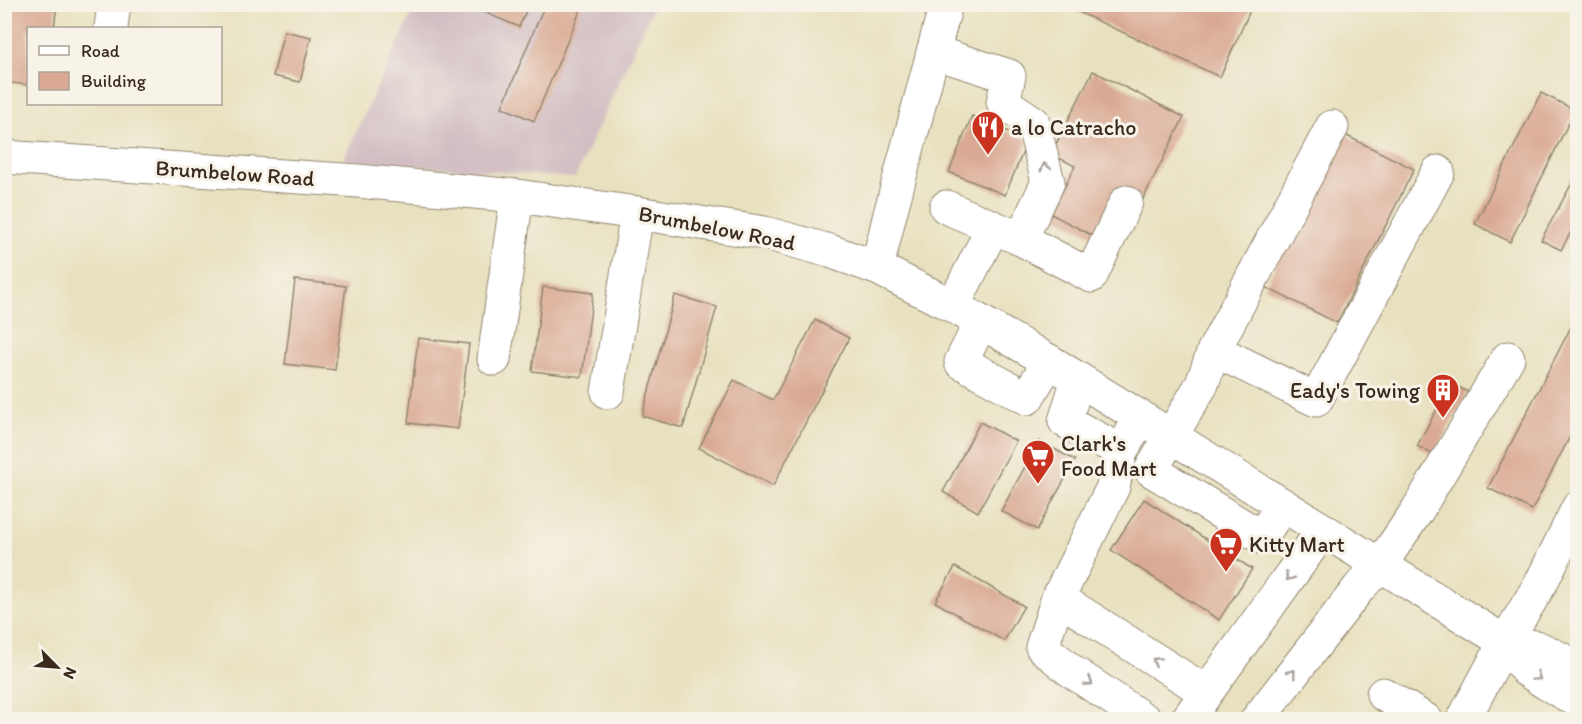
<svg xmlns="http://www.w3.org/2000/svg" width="1582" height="724" font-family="Itim,sans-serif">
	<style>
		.industrial { fill: #d2bec3 }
		.building { fill: #d9a993 }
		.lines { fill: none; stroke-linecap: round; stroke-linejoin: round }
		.minor-casing { stroke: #92866f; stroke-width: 35 }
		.minor { stroke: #fff; stroke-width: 33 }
		.oneway { stroke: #a79f9a }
		.labels { text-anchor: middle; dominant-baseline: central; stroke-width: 6; stroke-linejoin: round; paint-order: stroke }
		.poi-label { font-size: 22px; fill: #3b2a1e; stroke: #f7f3e8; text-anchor: start }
		.street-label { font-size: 22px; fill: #3b2a1e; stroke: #f7f3e8 }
	</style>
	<rect width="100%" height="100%" fill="#f7f3e8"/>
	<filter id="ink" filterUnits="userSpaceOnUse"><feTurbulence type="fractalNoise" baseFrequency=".0167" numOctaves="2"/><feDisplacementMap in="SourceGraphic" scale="12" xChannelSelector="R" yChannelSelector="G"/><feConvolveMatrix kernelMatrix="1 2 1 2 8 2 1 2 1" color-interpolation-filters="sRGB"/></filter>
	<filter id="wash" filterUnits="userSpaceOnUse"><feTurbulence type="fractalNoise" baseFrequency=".008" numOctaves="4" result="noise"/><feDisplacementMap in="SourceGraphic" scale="24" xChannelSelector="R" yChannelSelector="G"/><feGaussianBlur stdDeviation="1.35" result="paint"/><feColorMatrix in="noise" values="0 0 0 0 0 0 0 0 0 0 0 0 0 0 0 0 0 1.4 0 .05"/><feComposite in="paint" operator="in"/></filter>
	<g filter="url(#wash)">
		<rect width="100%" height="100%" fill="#e8e1c0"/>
		<polygon class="industrial" points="416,5 654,5 575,178 343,160"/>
		<g id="blocks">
			<g class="building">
				<polygon points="4,4 57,4 54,28 28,28 28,85 4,82"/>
				<polygon points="465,4 529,4 519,27"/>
				<polygon points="545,4 583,4 534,121 502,107"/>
				<polygon points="1066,4 1253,4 1220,77 1065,6"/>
				<polygon points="284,31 311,37 300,82 273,76"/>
				<polygon points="1093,71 1184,117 1143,199 1118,187 1093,236 1051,214 1075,166 1051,154"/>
				<polygon points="1541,93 1575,110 1510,242 1475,224"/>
				<polygon points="972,116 1028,140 1005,195 949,172"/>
				<polygon points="1341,133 1414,169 1337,323 1265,287"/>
				<polygon points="1578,172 1578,219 1561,250 1541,240"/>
				<polygon points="295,280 346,286 335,370 285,364"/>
				<polygon points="543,287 593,293 582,377 532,371"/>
				<polygon points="675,295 717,307 683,428 642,416"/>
				<polygon points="815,320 849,338 773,486 699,448 734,380 773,400"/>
				<polygon points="1572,325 1578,328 1578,421 1532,510 1488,488"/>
				<polygon points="418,338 469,344 458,429 408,423"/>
				<polygon points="1451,383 1468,392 1434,455 1417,446"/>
				<polygon points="980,422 1016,441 978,512 943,492"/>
				<polygon points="1039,441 1075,460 1037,530 1001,511"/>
				<polygon points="1144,499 1252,569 1219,620 1111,550"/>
				<polygon points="955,567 1024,606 1004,641 935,602"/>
			</g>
		</g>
	</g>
	<g filter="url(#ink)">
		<use href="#blocks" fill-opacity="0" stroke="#92866f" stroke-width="1.5"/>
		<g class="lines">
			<g class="minor-casing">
				<g id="minor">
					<polyline points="111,28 114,4"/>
					<polyline points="933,52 1009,76 1003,102 1033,122 1048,182 1021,239"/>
					<polyline points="4,157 358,181 517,196 637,213 765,233 830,251 877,268 953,306 1049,361 1505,642 1526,670 1546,683 1578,701"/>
					<polyline points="946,207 1021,239 1091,276 1126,202"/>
					<polyline points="877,268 890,214 946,4"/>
					<polyline points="953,306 993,227"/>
					<polyline points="981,322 961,362 1027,398 1049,361"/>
					<polyline points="1214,350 1316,400 1438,172"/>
					<polyline points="494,359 517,196"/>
					<polyline points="1078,379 1065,421 1121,451"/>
					<polyline points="608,392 637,213"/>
					<polyline points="1141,417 1121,451 1113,487 1058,598 1042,647 1070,670 1145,720"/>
					<polyline points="1283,505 1261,537 1151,470 1202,384 1214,350 1332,127"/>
					<polyline points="1058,598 1206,692"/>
					<polyline points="1505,642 1536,647 1578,667"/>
					<polyline points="1383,694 1426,720"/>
					<polyline points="1187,720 1323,530"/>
					<polyline points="1257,720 1359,588 1380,565 1417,511 1508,358"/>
					<polyline points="1463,720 1505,642 1541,583 1578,508"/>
				</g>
			</g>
			<use href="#minor" class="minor"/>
		</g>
		<defs><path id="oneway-chevron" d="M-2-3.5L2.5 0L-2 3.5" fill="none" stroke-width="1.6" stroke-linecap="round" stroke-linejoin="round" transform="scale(1.5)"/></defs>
		<g class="oneway">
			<use href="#oneway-chevron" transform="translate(1045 167) rotate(-104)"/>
			<use href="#oneway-chevron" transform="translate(1289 577) rotate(126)"/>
			<use href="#oneway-chevron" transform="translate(1156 661) rotate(-147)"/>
			<use href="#oneway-chevron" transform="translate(1292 673) rotate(-52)"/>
			<use href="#oneway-chevron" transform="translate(1537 677) rotate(34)"/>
			<use href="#oneway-chevron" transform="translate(1089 682) rotate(33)"/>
		</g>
	</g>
	<defs>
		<g id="restaurant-pin" transform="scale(1.725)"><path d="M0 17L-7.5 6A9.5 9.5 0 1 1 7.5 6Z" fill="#c8321e" stroke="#f7f3e8"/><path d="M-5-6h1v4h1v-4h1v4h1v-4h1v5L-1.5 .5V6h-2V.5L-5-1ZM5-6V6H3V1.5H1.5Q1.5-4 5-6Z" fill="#fff"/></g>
		<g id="building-pin" transform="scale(1.725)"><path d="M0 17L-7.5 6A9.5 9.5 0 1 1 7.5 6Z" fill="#c8321e" stroke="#f7f3e8"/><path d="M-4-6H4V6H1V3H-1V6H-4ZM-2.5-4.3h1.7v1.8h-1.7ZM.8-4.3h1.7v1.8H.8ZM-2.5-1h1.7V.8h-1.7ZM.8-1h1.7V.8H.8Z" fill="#fff"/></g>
		<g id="supermarket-pin" transform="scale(1.725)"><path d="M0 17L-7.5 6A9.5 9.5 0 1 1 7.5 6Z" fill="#c8321e" stroke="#f7f3e8"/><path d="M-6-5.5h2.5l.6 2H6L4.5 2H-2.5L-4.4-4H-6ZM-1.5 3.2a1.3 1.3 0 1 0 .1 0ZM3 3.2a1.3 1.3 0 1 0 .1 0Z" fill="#fff"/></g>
	</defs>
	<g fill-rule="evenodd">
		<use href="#restaurant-pin" x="988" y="127"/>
		<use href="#building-pin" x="1443" y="390"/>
		<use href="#supermarket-pin" x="1038" y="456"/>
		<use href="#supermarket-pin" x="1226" y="544"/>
	</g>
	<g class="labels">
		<g class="poi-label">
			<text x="1011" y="127">a lo Catracho</text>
			<text x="1420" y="390" text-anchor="end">Eady's Towing</text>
			<text x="1061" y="443">Clark's<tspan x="1061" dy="25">Food Mart</tspan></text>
			<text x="1249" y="544">Kitty Mart</text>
		</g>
		<g class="street-label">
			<text transform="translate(235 173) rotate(4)">Brumbelow Road</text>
			<text transform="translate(717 228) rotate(11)">Brumbelow Road</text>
		</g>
	</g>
	<rect width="1582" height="724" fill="none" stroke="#f7f3e8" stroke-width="24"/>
	<rect x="27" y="27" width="195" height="78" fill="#f7f3e8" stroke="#aca397" stroke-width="1.5"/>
	<rect x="39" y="46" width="30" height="9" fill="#ffffff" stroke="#aca397" stroke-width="1.5"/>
	<text x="81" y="57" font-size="18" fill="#3b2a1e">Road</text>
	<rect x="39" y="72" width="30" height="18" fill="#d9a993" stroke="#aca397" stroke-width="1.5"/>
	<text x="81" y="87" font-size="18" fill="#3b2a1e">Building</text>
	<g transform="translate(57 667) rotate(115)" stroke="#f7f3e8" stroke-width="4.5" paint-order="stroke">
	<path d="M0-4.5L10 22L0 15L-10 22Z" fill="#3b2a1e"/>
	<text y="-9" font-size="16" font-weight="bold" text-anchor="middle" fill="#3b2a1e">N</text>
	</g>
</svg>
